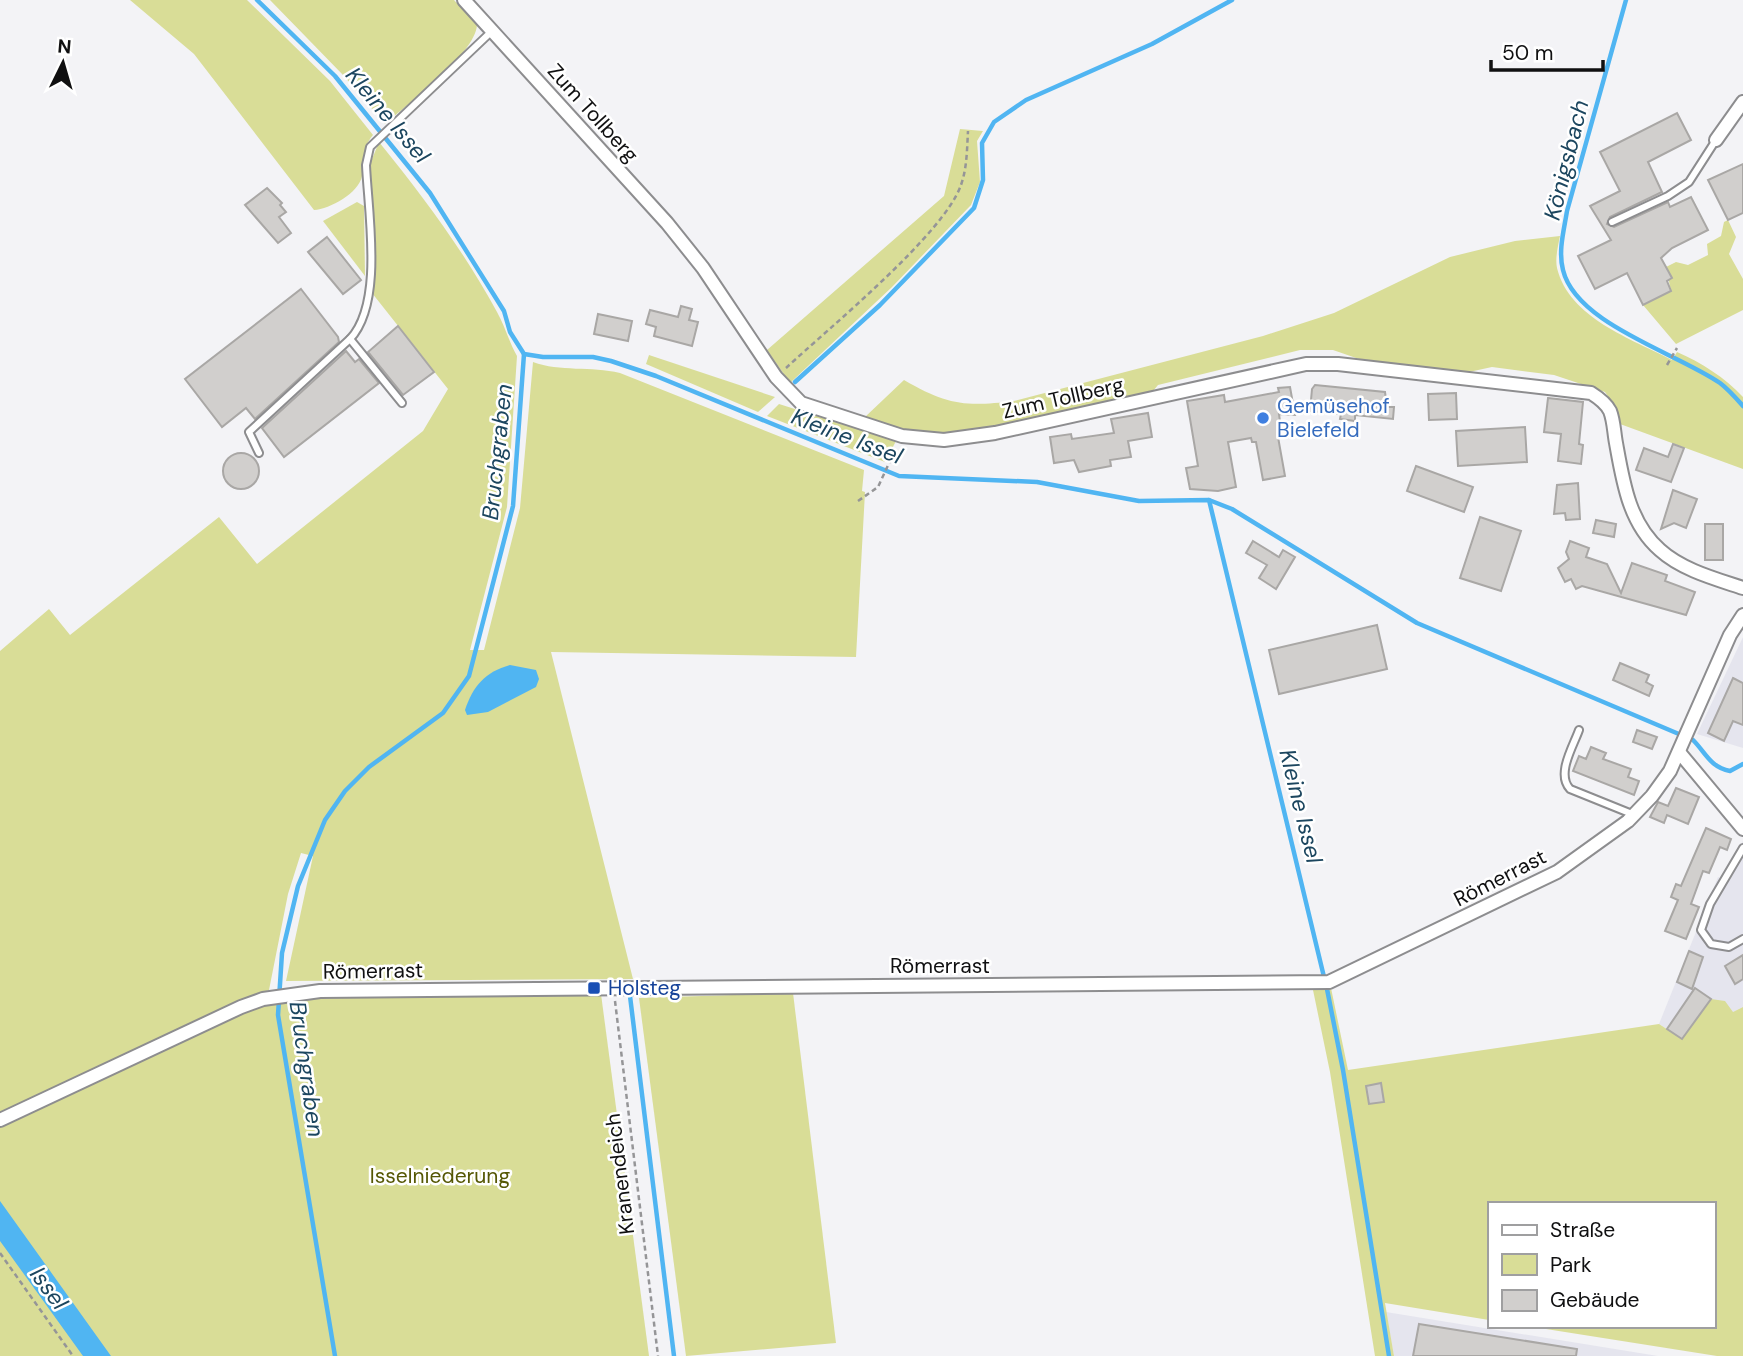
<svg xmlns="http://www.w3.org/2000/svg" width="1743" height="1356" font-family="'DM Sans',sans-serif">
	<style>
		.built { fill: #e5e5ee }
		.green { fill: #d9dd97 }
		.water { fill: #50b5f2 }
		.lines { fill: none; stroke-linecap: round; stroke-linejoin: round }
		.stream { stroke: #50b5f2; stroke-width: 4.5 }
		.building { fill: #d1cfcd; stroke: #a9a7a5; stroke-width: 2 }
		.service-casing { stroke: #8d8d8f; stroke-width: 10 }
		.minor-casing { stroke: #8d8d8f; stroke-width: 16 }
		.path { stroke: #959597; stroke-width: 2.5; stroke-dasharray: 5 3.5; stroke-linecap: butt }
		.service { stroke: #fff; stroke-width: 6 }
		.minor { stroke: #fff; stroke-width: 12 }
		.shop-dot { fill: #3f7fe0; stroke: #fff; stroke-width: 2.5 }
		.transit-dot { fill: #1a4fb4; stroke: #fff; stroke-width: 2.5 }
		.labels { text-anchor: middle; dominant-baseline: central; stroke-width: 5; stroke-linejoin: round; paint-order: stroke }
		.street-label { font-size: 21px; fill: #101011; stroke: #fff }
		.shop-label { font-size: 21px; fill: #366cbe; stroke: #fff; text-anchor: start }
		.transit-label { font-size: 21px; fill: #164399; stroke: #fff; text-anchor: start }
		.park-label { font-size: 21px; fill: #555704; stroke: #fff }
		.water-label { font-size: 23px; font-style: italic; fill: #1c465f; stroke: #fff }
	</style>
	<rect width="100%" height="100%" fill="#f3f3f6"/>
	<g class="built">
		<polygon points="1743,637 1743,748 1697,734"/>
		<polygon points="1743,841 1743,1007 1682,1039 1659,1024 1718,877 1727,881"/>
		<polygon points="1386,1312 1658,1356 1394,1356"/>
	</g>
	<g class="green">
		<path d="M130 0H247L330 81 373 135C361 149 366 160 362 176 359 193 330 209 314 210L194 54Z"/>
		<path d="M270 0H454L477 25C475 54 408 104 385 124L344 76Z"/>
		<polygon points="960,129 983,131 977,141 980,182 971,205 892,287 790,383 767,350 944,196"/>
		<path d="M379 142C422 195 464 251 497 312 505 326 509 342 517 356L507 507 470 650H484L520 508 533 362C560 372 591 366 620 373L864 470 862 491 865 492 856 657 551 652 633 979 286 981 313 856 301 853 288 894 269 990 212 1013 0 1114V651L49 609 70 635 219 517 257 564 423 431 448 389 372 293 370 164Z"/>
		<polygon points="357,202 364,206 365,276 323,221"/>
		<polygon points="1728,220 1736,237 1729,254 1743,279 1743,310 1676,344 1643,305 1671,291 1666,267 1676,262 1688,265 1708,255 1707,244 1721,236 1724,222"/>
		<path d="M1560 236C1558 246 1555 258 1557 268 1569 318 1632 339 1672 360L1677 352C1702 363 1724 377 1743 397V469L1620 424 1616 408 1605 392 1554 375 1492 367 1469 372 1359 359 1333 350H1300L1158 385 1153 391 995 427 938 434 905 430 865 417 904 380C947 405 965 407 1014 401L1263 336 1334 313 1450 257 1515 241Z"/>
		<polygon points="649,355 775,397 758,412 646,364"/>
		<polygon points="779,404 896,441 885,462 767,416"/>
		<polygon points="1331,988 1348,1070 1659,1024 1682,1039 1711,999 1725,1001 1733,1012 1743,1007 1743,1356 1717,1356 1527,1326 1713,1326 1713,1204 1489,1204 1489,1320 1385,1303 1394,1356 1375,1356 1330,1072 1313,990"/>
		<polygon points="793,993 836,1343 686,1356 639,998"/>
		<polygon points="601,994 649,1356 0,1356 0,1125 253,1005 277,999"/>
	</g>
	<g class="water">
		<path d="M510 665 536 670 539 679 536 687 488 712 467 715 465 710C473 686 485 672 510 665Z"/>
		<polygon points="0,1201 111,1356 83,1356 8,1252 0,1241"/>
	</g>
	<g class="lines">
		<g class="stream">
			<polyline points="257,0 335,76 430,193 504,311 510,332 524,354 543,357 593,357 611,361 656,376 899,476 1037,482 1139,501 1209,500 1324,977"/>
			<path d="M1626 0 1567 211C1564 230 1558 251 1563 270 1576 324 1677 353 1720 383 1728 389 1736 398 1743 406"/>
			<polyline points="795,382 880,305 974,208 983,180 982,143 994,122 1026,100 1152,44 1232,0"/>
			<path d="M1209 500 1232 509 1417 623 1693 740C1706 753 1710 767 1730 771L1743 764"/>
			<polyline points="1327,989 1343,1070 1389,1356"/>
			<polyline points="630,996 674,1356"/>
			<polyline points="335,1356 278,1015 282,953 298,886 325,820 345,791 369,767 443,713 469,676 513,506 524,354"/>
		</g>
	</g>
	<g class="building">
		<polygon points="1677,113 1691,140 1648,162 1662,192 1610,217 1607,224 1614,227 1668,202 1670,207 1691,197 1708,230 1672,248 1661,258 1672,278 1667,281 1671,291 1643,305 1627,273 1595,289 1578,256 1611,240 1590,206 1620,191 1600,152"/>
		<polygon points="1743,164 1743,213 1728,220 1708,180"/>
		<polygon points="267,188 282,203 280,205 286,212 279,217 291,233 278,243 245,205"/>
		<polygon points="327,237 361,280 343,294 308,252"/>
		<polygon points="301,289 338,337 339,342 255,419 246,408 222,427 185,379"/>
		<polygon points="681,306 692,309 689,320 698,322 692,346 654,336 656,327 646,324 650,310 678,317"/>
		<polygon points="598,314 632,321 628,341 594,334"/>
		<polygon points="398,326 434,372 403,395 368,352"/>
		<polygon points="346,351 355,362 359,359 379,383 284,457 262,428"/>
		<polygon points="1315,385 1385,392 1387,407 1394,407 1393,419 1355,415 1355,421 1340,419 1341,414 1310,411 1312,389"/>
		<polygon points="1290,387 1295,415 1279,414 1282,437 1278,437 1285,476 1263,480 1256,442 1252,442 1251,438 1228,442 1236,487 1218,491 1190,489 1186,468 1198,466 1187,401 1224,395 1225,402 1279,392 1278,388"/>
		<polygon points="1456,393 1457,419 1429,420 1428,394"/>
		<polygon points="1548,398 1583,402 1579,444 1583,445 1581,464 1558,461 1561,434 1544,432"/>
		<polygon points="1148,413 1152,437 1128,441 1131,457 1110,460 1111,466 1079,472 1074,460 1054,463 1050,437 1071,434 1072,439 1114,433 1111,419"/>
		<polygon points="1525,427 1527,462 1458,466 1456,431"/>
		<polygon points="1673,444 1684,448 1671,482 1636,470 1644,448 1668,457"/>
		<circle cx="241" cy="471" r="18"/>
		<polygon points="1416,466 1473,487 1464,512 1407,491"/>
		<polygon points="1578,483 1580,519 1566,520 1565,513 1554,514 1557,485"/>
		<polygon points="1673,490 1697,499 1686,528 1674,523 1661,529"/>
		<polygon points="1480,517 1521,531 1501,591 1460,578"/>
		<polygon points="1596,520 1616,524 1614,537 1593,533"/>
		<rect x="1705" y="524" width="18" height="36"/>
		<polygon points="1253,541 1279,557 1283,550 1295,557 1276,589 1259,578 1267,565 1246,553"/>
		<polygon points="1570,541 1589,548 1586,557 1607,564 1621,593 1632,563 1667,575 1665,581 1695,592 1686,615 1582,586 1576,589 1571,579 1565,582 1558,568 1569,559 1566,552"/>
		<polygon points="1377,625 1387,669 1279,694 1269,650"/>
		<polygon points="1620,663 1649,675 1646,682 1653,686 1649,696 1613,680"/>
		<polygon points="1733,678 1743,683 1743,725 1733,721 1724,741 1708,733"/>
		<polygon points="1637,730 1657,737 1652,749 1633,742"/>
		<polygon points="1591,747 1606,753 1603,759 1631,769 1628,777 1639,781 1634,795 1573,771 1579,756 1586,759"/>
		<polygon points="1676,788 1699,797 1688,824 1667,815 1664,823 1650,817 1658,802 1668,806"/>
		<polygon points="1706,828 1731,839 1727,850 1720,847 1709,873 1703,871 1691,904 1699,907 1686,939 1665,931 1678,900 1671,897 1676,884 1681,886"/>
		<polygon points="1689,951 1703,957 1692,989 1677,982"/>
		<polygon points="1743,955 1743,979 1735,984 1725,966"/>
		<polygon points="1695,988 1711,999 1682,1039 1667,1029"/>
		<polygon points="1381,1083 1384,1102 1369,1104 1366,1086"/>
		<polygon points="1419,1324 1577,1349 1576,1356 1413,1356"/>
	</g>
	<g class="lines">
		<g class="service-casing">
			<g id="service">
				<polyline points="1612,222 1668,196 1689,182 1716,140"/>
				<polyline points="350,339 402,403"/>
				<path d="M259 453 249 432 350 339C384 303 368 212 366 165L370 147 492 31"/>
				<path d="M1579 730C1573 747 1556 774 1570 789L1632 814"/>
				<polyline points="1743,848 1710,904 1701,930 1711,944 1729,947 1743,939"/>
			</g>
		</g>
		<g class="minor-casing">
			<g id="minor">
				<path d="M464 0 667 223 703 268 776 377 801 403 902 436 944 440 995 433 1306 364H1338L1591 393C1599 398 1606 403 1610 411 1614 421 1614 433 1616 443 1623 482 1629 523 1660 550 1682 570 1716 579 1743 588"/>
				<polyline points="1716,140 1743,102"/>
				<polyline points="1679,752 1743,829"/>
				<polyline points="0,1120 241,1007 263,999 320,991 1329,982 1557,872 1628,821 1652,796 1670,771 1730,635 1743,615"/>
			</g>
		</g>
		<g class="path">
			<polyline points="1667,365 1677,348"/>
			<path d="M786 368C829 328 944 234 961 185 967 168 967 149 968 131"/>
			<polyline points="858,501 878,487 896,448"/>
			<polyline points="615,1001 658,1356"/>
			<polyline points="0,1253 73,1356"/>
		</g>
		<use href="#service" class="service"/>
		<use href="#minor" class="minor"/>
	</g>
	<circle class="shop-dot" cx="1263" cy="418" r="7"/>
	<rect class="transit-dot" x="587" y="981" width="14" height="14" rx="3.5"/>
	<g class="labels">
		<g class="street-label">
			<text transform="translate(593 113) rotate(48)">Zum Tollberg</text>
			<text transform="translate(1063 398) rotate(-13)">Zum Tollberg</text>
			<text transform="translate(1500 878) rotate(-27)">Römerrast</text>
			<text x="940" y="966">Römerrast</text>
			<text transform="translate(373 971) rotate(-1)">Römerrast</text>
			<text transform="translate(620 1174) rotate(-97)">Kranendeich</text>
		</g>
		<g class="shop-label">
			<text x="1277" y="406">Gemüsehof<tspan x="1277" dy="24">Bielefeld</tspan></text>
		</g>
		<g class="transit-label">
			<text x="608" y="988">Holsteg</text>
		</g>
		<g class="park-label">
			<text x="440" y="1176">Isselniederung</text>
		</g>
		<g class="water-label">
			<text transform="translate(388 115) rotate(50)">Kleine Issel</text>
			<text transform="translate(1566 160) rotate(-76)">Königsbach</text>
			<text transform="translate(847 436) rotate(21)">Kleine Issel</text>
			<text transform="translate(497 452) rotate(-84)">Bruchgraben</text>
			<text transform="translate(1301 806) rotate(76)">Kleine Issel</text>
			<text transform="translate(307 1069) rotate(82)">Bruchgraben</text>
			<text transform="translate(49 1288) rotate(54)">Issel</text>
		</g>
	</g>
	<rect x="1488" y="1202" width="228" height="126" fill="#ffffff" stroke="#9f9fa0" stroke-width="2"/>
	<rect x="1502" y="1225" width="35" height="10" fill="#ffffff" stroke="#9f9fa0" stroke-width="2"/>
	<text x="1550" y="1237" font-size="21" fill="#101011">Straße</text>
	<rect x="1502" y="1254" width="35" height="21" fill="#d9dd97" stroke="#9f9fa0" stroke-width="2"/>
	<text x="1550" y="1272" font-size="21" fill="#101011">Park</text>
	<rect x="1502" y="1290" width="35" height="21" fill="#d1cfcd" stroke="#9f9fa0" stroke-width="2"/>
	<text x="1550" y="1307" font-size="21" fill="#101011">Gebäude</text>
	<g transform="translate(63 63) rotate(5)" stroke="#ffffff" stroke-width="5" paint-order="stroke">
	<path d="M0-5L12 26L0 18L-12 26Z" fill="#101011"/>
	<text y="-10" font-size="19" font-weight="bold" text-anchor="middle" fill="#101011">N</text>
	</g>
	<path d="M1491 60v10h112v-10" fill="none" stroke="#101011" stroke-width="3.5"/>
	<text x="1502" y="60" font-size="21" fill="#101011" stroke="#ffffff" stroke-width="5" paint-order="stroke">50 m</text>
</svg>
